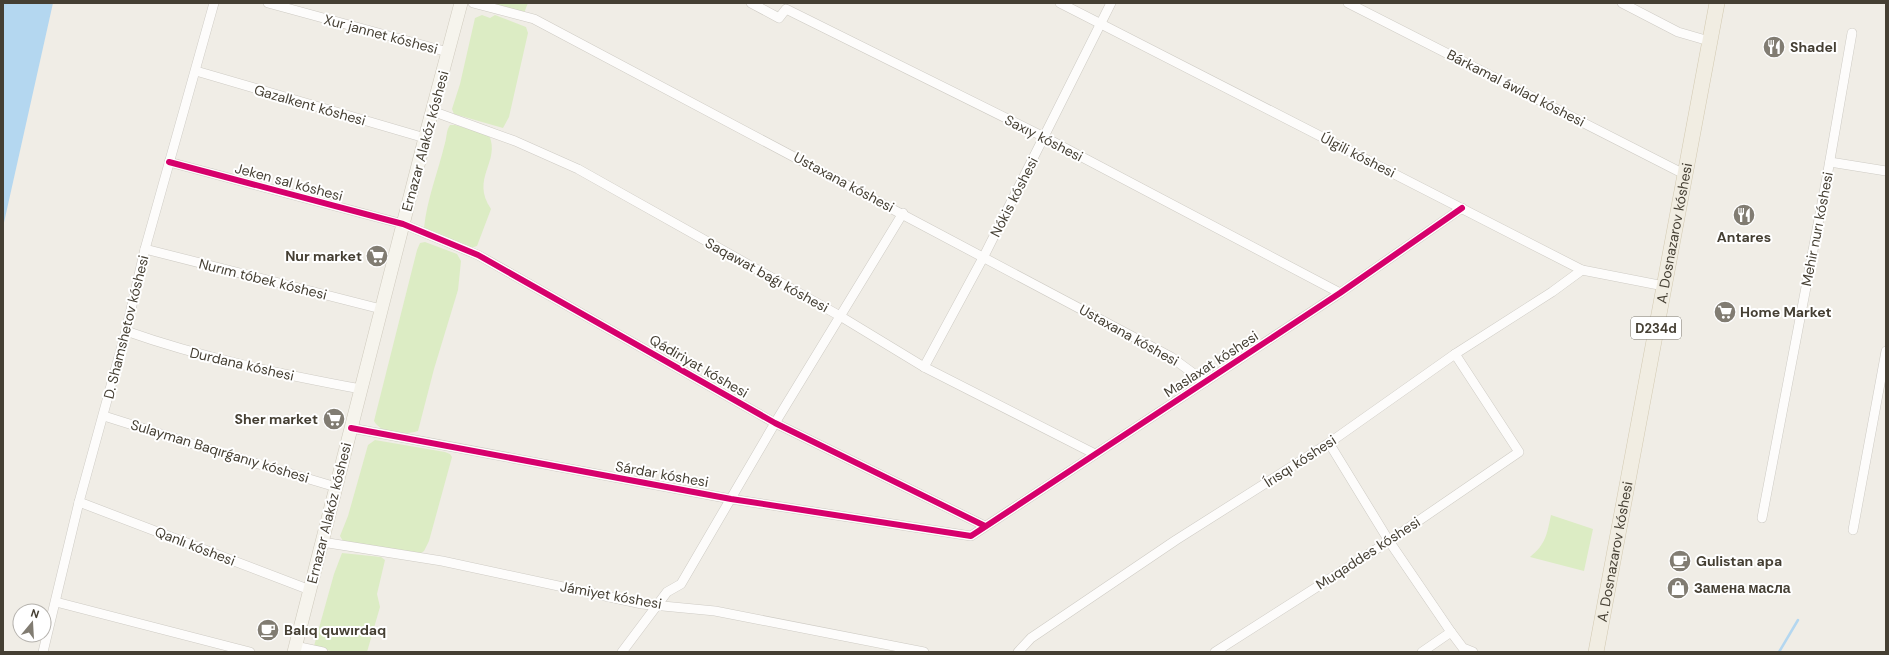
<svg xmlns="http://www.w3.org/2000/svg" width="1889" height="655" font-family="'DM Sans',sans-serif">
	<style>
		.green { fill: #dcecc4 }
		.water { fill: #b4d7f0 }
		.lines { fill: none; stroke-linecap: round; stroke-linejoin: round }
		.stream { stroke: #b4d7f0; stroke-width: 2.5 }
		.street-casing { stroke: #cecbc4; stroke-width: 10 }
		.secondary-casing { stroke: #cfcabd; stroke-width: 14 }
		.primary-casing { stroke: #d3cab2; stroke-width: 16 }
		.street { stroke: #fdfcfb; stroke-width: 9 }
		.secondary { stroke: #f6f4ed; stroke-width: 13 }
		.primary { stroke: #f1ede2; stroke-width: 15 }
		.cycleway-casing { stroke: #fff; stroke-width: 8 }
		.cycleway { stroke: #d6006c; stroke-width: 6 }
		.labels { text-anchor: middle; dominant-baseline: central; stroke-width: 4; stroke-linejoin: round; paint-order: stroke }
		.shield { fill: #fff; stroke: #7d7970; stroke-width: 1 }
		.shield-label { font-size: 13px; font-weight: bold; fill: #453f33 }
		.street-label { font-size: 14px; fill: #453f33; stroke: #fff }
		.poi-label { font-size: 14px; font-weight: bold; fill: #453f33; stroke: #fff; text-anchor: start }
	</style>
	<rect width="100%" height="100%" fill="#f0ede6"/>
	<g class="green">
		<polygon points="484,3 528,3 524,13"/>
		<polygon points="482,15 490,18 495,15 526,27 528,33 509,117 503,128 454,114 452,109 460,84 475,18"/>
		<path d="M450 125H455L489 135C501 162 470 178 491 209L477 246 471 248 424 228C427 199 438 172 445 143 447 136 446 131 450 125Z"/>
		<path d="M425 242 457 254 461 261 458 290 434 369 418 431C404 435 382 435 374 421L417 250 420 243Z"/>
		<polygon points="375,440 445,452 450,454 452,457 429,541 424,551 418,555 343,541 340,536 348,516 368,445"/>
		<path d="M1551 515 1593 529 1584 571 1530 557C1546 544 1547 534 1551 515Z"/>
		<polygon points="342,553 381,557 385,560 377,594 380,607 367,652 334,652 314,646 334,574"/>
	</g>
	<polygon class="water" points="3,3 53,3 3,227"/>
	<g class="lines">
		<polyline class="stream" points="1779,652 1798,620"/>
		<g class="street-casing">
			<g id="street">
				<polyline points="268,3 448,52"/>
				<polyline points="473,3 534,19 1171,357 1205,382"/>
				<polyline points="751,3 779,18 786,9 1044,137 1340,293"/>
				<polyline points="1060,3 1582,270 1664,286"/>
				<polyline points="1348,3 1684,174"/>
				<polyline points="1622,3 1678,32 1709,41"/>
				<polyline points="196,71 425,138"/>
				<polyline points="432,111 515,141 578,169 840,316 924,367 1095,454"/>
				<polyline points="169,162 403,224 478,255 775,423 985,526"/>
				<polyline points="1830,162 1886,171"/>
				<polyline points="145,249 381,309"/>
				<path d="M126 331C202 358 281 374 361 389"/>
				<polyline points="924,367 984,256 1111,3"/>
				<polyline points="104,416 215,451 336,487"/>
				<polyline points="351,428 731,499 971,536 1340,293 1462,208"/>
				<polyline points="1329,443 1389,541 1451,632 1463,648 1473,652"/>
				<polyline points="79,502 310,590"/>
				<polyline points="1762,518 1827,177 1852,33"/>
				<polyline points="1853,530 1886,351"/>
				<polyline points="322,542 442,561 642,604 715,611 924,652"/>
				<polyline points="56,602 250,652"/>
				<polyline points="295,646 323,652"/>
				<polyline points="43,652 79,502 126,331 145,249 214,3"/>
				<polyline points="622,652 667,592 681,584 775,423 903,213"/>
				<polyline points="1018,652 1031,638 1176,540 1329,443 1455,354 1552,292 1582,270"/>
				<polyline points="1215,652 1389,541 1519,452 1455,354"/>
				<polyline points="1422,652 1451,632"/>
			</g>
		</g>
		<g class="secondary-casing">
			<polyline id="secondary" points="294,652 425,138 461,3"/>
		</g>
		<g class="primary-casing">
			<g id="primary">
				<path id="s1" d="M1596 652 1717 3"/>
			</g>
		</g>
		<use href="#street" class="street"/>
		<use href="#secondary" class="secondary"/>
		<use href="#primary" class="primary"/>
		<g class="cycleway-casing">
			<g id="cycleway">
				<polyline points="169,162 403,224 478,255 775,423 985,526"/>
				<polyline points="351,428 731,499 971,536 1340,293 1462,208"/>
			</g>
		</g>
		<use href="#cycleway" class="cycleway"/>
	</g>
	<defs>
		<g id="restaurant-disc" transform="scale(1.15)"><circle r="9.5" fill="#817c72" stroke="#fff"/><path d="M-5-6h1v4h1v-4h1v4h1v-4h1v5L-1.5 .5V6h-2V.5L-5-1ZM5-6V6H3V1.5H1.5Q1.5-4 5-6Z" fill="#fff"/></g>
		<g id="supermarket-disc" transform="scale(1.15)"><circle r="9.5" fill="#817c72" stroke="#fff"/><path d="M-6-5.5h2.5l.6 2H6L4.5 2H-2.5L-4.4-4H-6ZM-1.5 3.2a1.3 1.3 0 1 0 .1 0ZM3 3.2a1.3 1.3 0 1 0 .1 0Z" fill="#fff"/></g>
		<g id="cafe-disc" transform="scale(1.15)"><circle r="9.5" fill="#817c72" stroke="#fff"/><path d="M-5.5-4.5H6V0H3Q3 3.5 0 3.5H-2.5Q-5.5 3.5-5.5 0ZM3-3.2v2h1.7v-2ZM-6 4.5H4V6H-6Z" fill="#fff"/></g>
		<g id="shop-disc" transform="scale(1.15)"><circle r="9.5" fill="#817c72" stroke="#fff"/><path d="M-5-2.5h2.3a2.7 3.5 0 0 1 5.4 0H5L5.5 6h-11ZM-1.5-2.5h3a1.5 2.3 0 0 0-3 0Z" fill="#fff"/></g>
	</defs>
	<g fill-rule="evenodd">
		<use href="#restaurant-disc" x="1774" y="47"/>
		<use href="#restaurant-disc" x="1744" y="215"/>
		<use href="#supermarket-disc" x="377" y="256"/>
		<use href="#supermarket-disc" x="1725" y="312"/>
		<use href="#supermarket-disc" x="334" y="419"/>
		<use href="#cafe-disc" x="1680" y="561"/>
		<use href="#shop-disc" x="1678" y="588"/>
		<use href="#cafe-disc" x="268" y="630"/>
	</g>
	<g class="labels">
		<rect class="shield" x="1631" y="317" width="50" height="22" rx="3"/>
		<g class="shield-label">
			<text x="1656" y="328">D234d</text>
		</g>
		<g class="street-label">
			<text transform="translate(381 34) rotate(15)">Xur jannet kóshesi</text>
			<text transform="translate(1516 88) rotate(27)">Bárkamal áwlad kóshesi</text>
			<text transform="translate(310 105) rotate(16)">Gazalkent kóshesi</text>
			<text transform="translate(1044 138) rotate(27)">Saxıy kóshesi</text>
			<text transform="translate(425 141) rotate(-75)">Ernazar Alakóz kóshesi</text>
			<text transform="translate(1358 155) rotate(27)">Úlgili kóshesi</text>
			<text transform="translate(289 182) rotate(15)">Jeken sal kóshesi</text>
			<text transform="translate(844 182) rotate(28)">Ustaxana kóshesi</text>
			<text transform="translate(1014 197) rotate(-63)">Nókis kóshesi</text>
			<text transform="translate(1817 229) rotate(-79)">Mehir nurı kóshesi</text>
			<text stroke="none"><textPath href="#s1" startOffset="426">A. Dosnazarov kóshesi</textPath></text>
			<text transform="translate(767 275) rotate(29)">Saqawat baǵı kóshesi</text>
			<text transform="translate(263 279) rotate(14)">Nurım tóbek kóshesi</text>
			<text transform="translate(126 327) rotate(-76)">D. Shamshetov kóshesi</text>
			<text transform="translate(1129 335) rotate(29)">Ustaxana kóshesi</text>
			<text transform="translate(242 364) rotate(13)">Durdana kóshesi</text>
			<text transform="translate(1211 364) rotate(-33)">Maslaxat kóshesi</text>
			<text transform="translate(699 366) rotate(30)">Qádiriyat kóshesi</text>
			<text transform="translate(220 451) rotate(17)">Sulayman Baqırǵanıy kóshesi</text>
			<text transform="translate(1300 461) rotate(-33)">Írısqı kóshesi</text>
			<text transform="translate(662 474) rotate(10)">Sárdar kóshesi</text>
			<text transform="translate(329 513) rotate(-76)">Ernazar Alakóz kóshesi</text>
			<text transform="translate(195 546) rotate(21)">Qanlı kóshesi</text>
			<text stroke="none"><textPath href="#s1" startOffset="102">A. Dosnazarov kóshesi</textPath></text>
			<text transform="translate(1368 553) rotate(-33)">Muqaddes kóshesi</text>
			<text transform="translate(611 595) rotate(10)">Jámiyet kóshesi</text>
		</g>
		<g class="poi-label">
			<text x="1790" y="47">Shadel</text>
			<text x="1744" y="237" text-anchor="middle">Antares</text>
			<text x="362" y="256" text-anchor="end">Nur market</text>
			<text x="1740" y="312">Home Market</text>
			<text x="318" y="419" text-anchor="end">Sher market</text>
			<text x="1696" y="561">Gulistan apa</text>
			<text x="1694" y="588">Замена масла</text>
			<text x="284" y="630">Balıq quwırdaq</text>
		</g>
	</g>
	<rect width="1889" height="655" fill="none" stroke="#453f33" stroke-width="8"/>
	<g transform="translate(32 623) rotate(18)"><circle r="19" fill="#ffffff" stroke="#b5b2ad"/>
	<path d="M0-3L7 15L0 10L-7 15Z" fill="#817c72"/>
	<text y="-6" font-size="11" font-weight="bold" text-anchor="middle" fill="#453f33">N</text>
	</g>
</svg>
